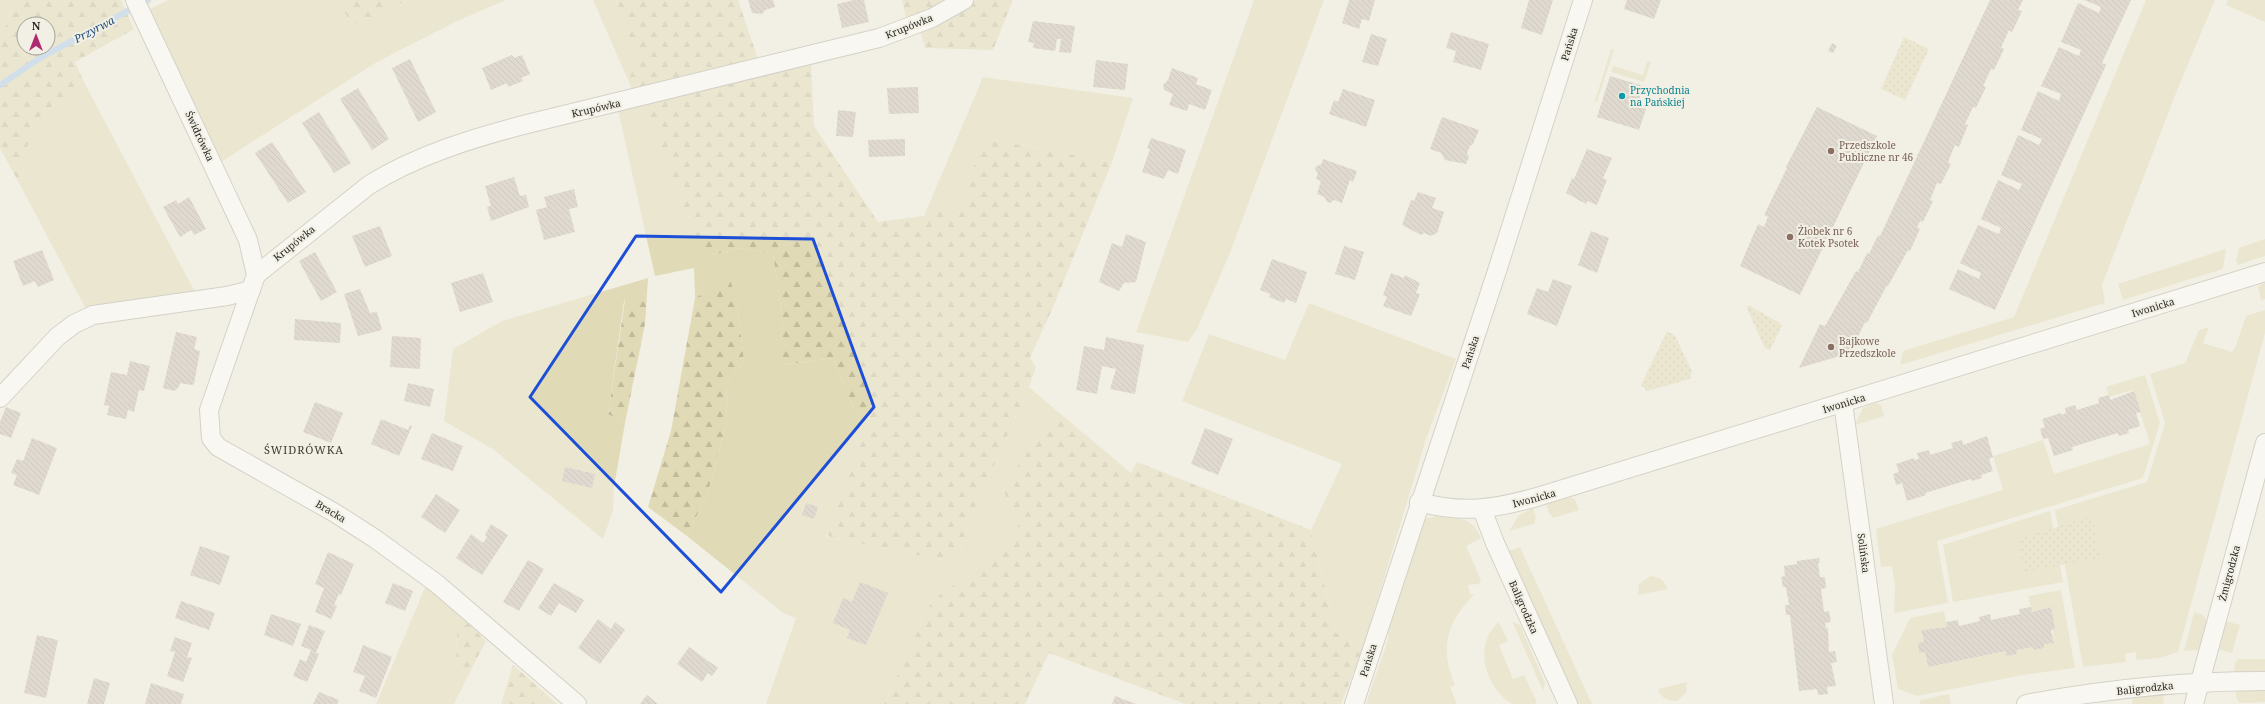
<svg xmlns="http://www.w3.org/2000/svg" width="2265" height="704" font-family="'Noto Serif',serif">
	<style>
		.green { fill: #e1dab6 }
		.forest { fill: url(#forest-firs); fill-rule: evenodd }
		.park { fill: url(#park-dots) }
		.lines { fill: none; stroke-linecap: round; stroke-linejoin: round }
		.stream { stroke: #a8caf1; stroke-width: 6 }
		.building { fill: url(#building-back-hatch) }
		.minor-casing { stroke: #b0aea3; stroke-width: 20 }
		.minor { stroke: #fff; stroke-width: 18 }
		.marked { fill: none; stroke: #1d4ed8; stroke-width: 3; stroke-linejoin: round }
		.culture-dot { fill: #0f9aa8; stroke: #f2f0e5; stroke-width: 1.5 }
		.education-dot { fill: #8d6e63; stroke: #f2f0e5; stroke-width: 1.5 }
		.labels { text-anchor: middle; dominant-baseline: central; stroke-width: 4; stroke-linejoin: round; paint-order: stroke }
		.street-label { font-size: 10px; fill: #2a2925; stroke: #f2f0e5 }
		.culture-label { font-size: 10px; fill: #0d838f; stroke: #f2f0e5; text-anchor: start }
		.education-label { font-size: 10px; fill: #785e54; stroke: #f2f0e5; text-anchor: start }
		.water-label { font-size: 11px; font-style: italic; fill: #1e4c7d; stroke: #f2f0e5 }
		.neighbourhood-label { font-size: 11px; letter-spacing: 1px; fill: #3f3d34; stroke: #f2f0e5 }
	</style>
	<defs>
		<pattern id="forest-firs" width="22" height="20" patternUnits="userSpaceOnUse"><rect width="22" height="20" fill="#e1dab6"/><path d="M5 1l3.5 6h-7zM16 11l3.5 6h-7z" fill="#c1bb9c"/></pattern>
		<pattern id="park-dots" width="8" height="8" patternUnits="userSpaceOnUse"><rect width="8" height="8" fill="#e1dab6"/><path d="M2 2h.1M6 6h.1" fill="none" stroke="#c1bb9c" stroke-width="1.8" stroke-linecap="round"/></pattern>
		<pattern id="building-back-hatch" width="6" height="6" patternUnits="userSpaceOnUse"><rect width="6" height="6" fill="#c8bcb7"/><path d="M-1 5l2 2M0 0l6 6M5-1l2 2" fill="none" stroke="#a39995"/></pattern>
	</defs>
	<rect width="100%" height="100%" fill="#f2f0e5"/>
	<g class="green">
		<polygon points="0,0 7,0 11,11 3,35 0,35"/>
		<polygon points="168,0 336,0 353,25 408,0 506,0 457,21 377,62 221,162 150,9"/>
		<polygon points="593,0 616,0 638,60 628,80"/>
		<polygon points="1254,0 1324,0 1230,253 1197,329 1188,342 1136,332"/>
		<polygon points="2146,0 2215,0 2178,88 2102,285 2105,303 1900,365 1903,351 2014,317"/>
		<polygon points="2228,0 2265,0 2265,22 2226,5"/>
		<polygon points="1611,49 1614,50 1597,102 1595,101"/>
		<polygon points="1647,61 1651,62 1644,82 1611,72 1613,66 1643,75"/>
		<polygon points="983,77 1133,98 1112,162 984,138 963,206 924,216"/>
		<polygon points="83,80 197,296 87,311 20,185 32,124"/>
		<polygon points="645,103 713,255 741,248 773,254 782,315 784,365 833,358 853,407 870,418 826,535 832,538 957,563 970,519 1029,387 1057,411 1002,488 1020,523 991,559 932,600 884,704 766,704 796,618 783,613 687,536 708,492 726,425 727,382 744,361 737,303 729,280 695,298 694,268 655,276 618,110"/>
		<polygon points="2265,239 2265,256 2238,265 2236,261 2239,248"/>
		<polygon points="2226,249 2223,269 2123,300 2118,284"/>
		<polygon points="648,278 647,294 624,301 608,414 625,423 614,487 613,511 603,539 494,450 444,421 453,349 502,321"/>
		<polygon points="2265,282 2265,299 2261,300 2258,287"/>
		<polygon points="1309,303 1456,359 1426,439 1363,648 1336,633 1311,530 1342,464 1182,401 1209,334 1285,360"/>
		<polygon points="2265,310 2265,333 2178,652 2160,658 2136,660 2136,652 2125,654 2126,662 2083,667 2055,510 2147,482 2165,423 2150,374 2185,363 2199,330 2209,327 2203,343 2232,352 2235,348 2246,316"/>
		<polygon points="2145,375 2160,423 2143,478 1937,541 1948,603 1894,613 1895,587 1892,566 1881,567 1876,529 2003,490 1993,456 2043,440 2054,474 2150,444 2133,390 2109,397 2106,387"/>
		<polygon points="1875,403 1881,405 1884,416 1855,425 1863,408"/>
		<polygon points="1569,497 1575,499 1579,510 1553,518 1549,513 1546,504"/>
		<polygon points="1533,508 1536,517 1534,524 1509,531 1519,515"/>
		<polygon points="2050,511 2063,582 1953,602 1943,545"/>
		<path d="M1437 516C1460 520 1470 514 1481 538L1466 546 1481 580 1479 584 1468 585 1470 594H1474C1447 623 1439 647 1455 685L1450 687 1457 704H1366L1388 640 1390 610 1424 519Z"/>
		<polygon points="1520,547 1592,704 1578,704 1509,551"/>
		<path d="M1650 576C1660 577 1664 580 1668 589L1638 595 1639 584Z"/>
		<polygon points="426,585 468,623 457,632 456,664 468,676 454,704 376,704"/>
		<polygon points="2061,590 2075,668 2023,675 1917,696 1898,689 1892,655 1910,618 1944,611 1947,627 1921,630 1924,642 1918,644 1919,653 1925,652 1928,667 2006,651 2006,655 2016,650 2033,647 2034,650 2044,648 2044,644 2054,643 2051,607 2032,612 2028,596"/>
		<polygon points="2194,612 2203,615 2207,621 2199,650 2184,651"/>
		<polygon points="1512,621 1520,625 1545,683 1543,691"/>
		<polygon points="2225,621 2240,625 2232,653 2218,649"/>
		<path d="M1499 622 1508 641 1499 645 1513 679 1524 675 1537 702 1535 704C1529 704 1520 704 1513 704 1509 703 1504 698 1501 695 1482 675 1476 641 1499 622Z"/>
		<polygon points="2238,659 2265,659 2265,672 2234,672 2235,663"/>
		<path d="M1687 682 1686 693 1677 701C1667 701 1661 698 1658 689Z"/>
		<polygon points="2235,689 2265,689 2265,702 2241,703 2237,700"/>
		<polygon points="544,692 557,704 538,704"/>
		<polygon points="1949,694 1951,704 1919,704 1921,700"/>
		<polygon points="2163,694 2164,704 2132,704 2133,696"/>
	</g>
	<g class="forest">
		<path d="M7 0H121L134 29 75 62 83 80 32 124 20 185 0 148V35H3L11 11ZM24 24H48V48H24Z"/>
		<polygon points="336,0 408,0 353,25"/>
		<polygon points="616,0 738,0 758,59 633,92 628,80 638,60"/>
		<polygon points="902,0 944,0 910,22 906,18"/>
		<polygon points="976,0 1013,0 993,50 925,48 920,30"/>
		<polygon points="811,65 814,126 878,222 924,216 962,206 983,138 1112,162 1054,305 1030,358 1036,367 1029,387 970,519 957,563 832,538 826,534 870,418 853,407 833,358 783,365 782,315 773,254 741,248 713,255 700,250 645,103"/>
		<polygon points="730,279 737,303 744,361 727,382 726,425 708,492 687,536 648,507 671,431 695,298"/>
		<polygon points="647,294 645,324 625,423 608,414 625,300"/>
		<polygon points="1057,411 1131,473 1137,462 1311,530 1336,633 1363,648 1341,704 1185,704 1049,653 1025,704 884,704 932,600 991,559 1020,523 1002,488"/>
		<polygon points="468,623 486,641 468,676 456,664 457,632"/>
		<polygon points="513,665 544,692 538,704 501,704"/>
	</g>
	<g class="park">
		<polygon points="1904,37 1929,49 1905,100 1881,89"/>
		<polygon points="1748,305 1780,323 1782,326 1770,350 1765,348 1747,309"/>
		<polygon points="1667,331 1675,336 1692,371 1690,379 1647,391 1641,385"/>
		<polygon points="2092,516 2100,558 2024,572 2018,539"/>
	</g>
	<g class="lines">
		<polyline class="stream" points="0,85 40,58 148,0"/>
	</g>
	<g class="building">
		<polygon points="748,0 773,0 775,7 765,10 762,14 752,13"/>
		<polygon points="854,0 864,0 869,22 842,28 837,4"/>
		<polygon points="1349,0 1375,0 1369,21 1362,19 1359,29 1342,23"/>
		<polygon points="1529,0 1553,0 1542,35 1521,28"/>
		<polygon points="1627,0 1661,0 1654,19 1624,9"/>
		<polygon points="1990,0 2023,0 2018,10 2022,11 2012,32 2009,30 2005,39 2001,47 2004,49 1994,70 1991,69 1983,86 1986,87 1976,108 1973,107 1965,124 1968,125 1959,147 1955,145 1948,162 1951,164 1941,184 1937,183 1930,200 1933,201 1923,222 1920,221 1917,227 1920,229 1910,251 1908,250 1888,286 1887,285 1867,323 1865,322 1850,353 1799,368 1820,324 1825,326 1856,271 1858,272 1867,253 1869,254 1878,235 1880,236"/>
		<polygon points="2084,0 2131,0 2102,63 2106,65 1995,310 1949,289 1958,269 1979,279 1981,273 1960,263 1978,225 1999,234 2001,228 1981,219 1998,180 2019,190 2022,184 2001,175 2018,135 2039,145 2042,139 2021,130 2038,91 2059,101 2061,94 2041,86 2059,47 2079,56 2081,50 2061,42 2078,3 2099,13 2101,7"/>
		<polygon points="1033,21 1075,26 1071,53 1059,52 1061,39 1057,39 1055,51 1033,48 1034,43 1028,42"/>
		<polygon points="1451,32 1489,44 1481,70 1453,62 1456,51 1446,48"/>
		<polygon points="1371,34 1387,39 1378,66 1362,62"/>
		<polygon points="1832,43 1837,46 1833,53 1828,51"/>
		<polygon points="512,55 514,58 522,55 530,74 521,78 523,81 508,87 507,83 491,90 482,68"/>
		<polygon points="410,59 436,112 418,122 392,68"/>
		<polygon points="1096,60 1128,64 1125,90 1093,87"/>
		<polygon points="1172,68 1198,78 1196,84 1212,90 1205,110 1189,104 1187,111 1169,105 1173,94 1164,90 1163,85 1168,80"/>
		<polygon points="1610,76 1643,86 1637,106 1646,109 1639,130 1597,117"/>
		<polygon points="918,87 919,113 889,114 887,88"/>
		<polygon points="358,88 389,139 372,150 340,99"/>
		<polygon points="1343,89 1375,100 1366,127 1329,114 1334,100 1338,102"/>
		<polygon points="1817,107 1877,136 1800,295 1740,266 1758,224 1764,227 1768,217 1764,215 1787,168 1786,167"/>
		<polygon points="838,110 856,112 853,137 836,136"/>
		<polygon points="319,112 351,163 334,173 302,123"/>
		<polygon points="1442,117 1479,130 1473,144 1470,146 1467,153 1469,157 1466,164 1445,160 1441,153 1430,149"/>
		<polygon points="1151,138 1186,150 1178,174 1168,170 1164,179 1142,172 1150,149 1147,148"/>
		<polygon points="905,139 905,156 869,157 868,140"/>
		<polygon points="272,142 306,192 288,203 255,153"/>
		<polygon points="1587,149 1612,158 1603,178 1607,180 1597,205 1587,201 1586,204 1566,193 1572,178 1574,179"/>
		<polygon points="1323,159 1357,171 1353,182 1350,180 1342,203 1334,200 1330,203 1326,201 1325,197 1317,194 1321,181 1316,179 1318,173 1315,169 1316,166 1321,165"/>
		<polygon points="514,177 520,196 526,195 529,207 491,221 487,207 491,206 485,186"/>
		<polygon points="574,189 578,207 569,209 575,232 544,240 536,210 547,207 544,197"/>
		<polygon points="1418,192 1436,198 1432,208 1444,212 1437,233 1431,236 1424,233 1421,235 1402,225 1411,200 1414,201"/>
		<polygon points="189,197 206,229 194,235 191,230 180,237 163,207 176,200 178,204"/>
		<polygon points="380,226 392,256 365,267 352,236"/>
		<polygon points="1591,231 1609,238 1597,273 1578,265"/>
		<polygon points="1126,234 1146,242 1136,282 1124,283 1119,291 1099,282 1112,243 1122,247"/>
		<polygon points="1344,246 1364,252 1355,280 1335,274"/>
		<polygon points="42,250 54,280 38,287 35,281 23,286 13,261"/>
		<polygon points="315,252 337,292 321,301 299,261"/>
		<polygon points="1272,259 1307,272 1296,303 1286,299 1284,303 1269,297 1270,294 1260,290"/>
		<polygon points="483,273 493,302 460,312 451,283"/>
		<polygon points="1391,273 1404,278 1405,275 1420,283 1416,293 1420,294 1411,316 1383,306 1387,297 1383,295"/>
		<polygon points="1553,279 1572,286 1557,326 1527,314 1537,288 1548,292"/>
		<polygon points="360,289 370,313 377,312 382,330 358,336 344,294"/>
		<polygon points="295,319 341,323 340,343 294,340"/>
		<polygon points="176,332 197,337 194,349 200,351 194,384 191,385 180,383 179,387 174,391 163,388"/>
		<polygon points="392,336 421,338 420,369 390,367"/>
		<polygon points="1106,337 1144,345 1135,394 1110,389 1116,369 1102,366 1097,394 1076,390 1084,346 1104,350"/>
		<polygon points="130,361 150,366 144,391 139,390 134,412 128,410 126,419 107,415 109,406 104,405 111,372 127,375"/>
		<polygon points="408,383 434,389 430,407 404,401"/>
		<polygon points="2134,391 2141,412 2136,413 2140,426 2128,430 2129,433 2119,436 2118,433 2072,447 2073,450 2054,456 2048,438 2043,439 2040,429 2045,427 2042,419 2061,413 2062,415 2066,413 2065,408 2075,405 2077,410 2099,403 2098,398 2109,395 2110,400"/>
		<polygon points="315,402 343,413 331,443 303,432"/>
		<polygon points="6,407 21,413 11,438 0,434 0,422"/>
		<polygon points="381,419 408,430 410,425 412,426 399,456 371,444"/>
		<polygon points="1205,428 1233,439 1218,475 1191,464"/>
		<polygon points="432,433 463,446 453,471 421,459"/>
		<polygon points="1987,436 1993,457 1989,459 1993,471 1981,475 1982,478 1972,481 1971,479 1925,493 1926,495 1907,501 1902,483 1896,485 1893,474 1899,472 1896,464 1914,458 1914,460 1919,459 1917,453 1929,450 1930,455 1953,448 1951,443 1962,440 1963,445"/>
		<polygon points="32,438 57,448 39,495 13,485 17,475 11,473 17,459 23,461"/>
		<polygon points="565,467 595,474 592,488 562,481"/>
		<polygon points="436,494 460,510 445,533 421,517"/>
		<polygon points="806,503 818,507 814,519 802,515"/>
		<polygon points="491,524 508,535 482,575 456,558 471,534 483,543 487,537 485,535"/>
		<polygon points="200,546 230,556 220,585 190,575"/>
		<polygon points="328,552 354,564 341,595 339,594 334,605 337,606 331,619 315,612 324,588 315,584"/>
		<polygon points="1819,558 1820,563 1818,563 1820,577 1825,577 1826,588 1821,589 1824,612 1829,611 1831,622 1825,623 1826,628 1828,628 1829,652 1835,651 1837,662 1831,663 1836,686 1827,687 1828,694 1818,695 1817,689 1799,691 1790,615 1786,615 1785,605 1789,605 1786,587 1783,587 1781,577 1785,576 1784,566 1797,564 1797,561"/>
		<polygon points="528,560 544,569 519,611 503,602"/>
		<polygon points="860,582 888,593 866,645 847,638 850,630 833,623 843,598 852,602"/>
		<polygon points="393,583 413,591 405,611 385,603"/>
		<polygon points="554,583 584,600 576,613 559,603 551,616 538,608"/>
		<polygon points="181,601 215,613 209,630 175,618"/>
		<polygon points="2031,607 2032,612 2051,607 2055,629 2051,630 2054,643 2044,644 2044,648 2034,650 2033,647 2016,650 2017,654 2006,656 2006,651 1928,667 1925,652 1919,653 1918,643 1924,642 1921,630 1947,627 1946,622 1958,620 1959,626 1980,621 1979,617 1990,614 1991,620 2020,614 2019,609"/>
		<polygon points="271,614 301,624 293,646 264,635"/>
		<polygon points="598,619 611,629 615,622 625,630 600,664 578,648"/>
		<polygon points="309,625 325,631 316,653 319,654 307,682 293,676 300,659 306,662 311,650 301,646"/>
		<polygon points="37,635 58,640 46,698 24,693"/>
		<polygon points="175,637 192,643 187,657 192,658 183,682 167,676 175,652 170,651"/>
		<polygon points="363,645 392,657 376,698 359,691 365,676 353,672"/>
		<polygon points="689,647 718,668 712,676 708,673 702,682 677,664"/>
		<polygon points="94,678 110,683 104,704 87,704"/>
		<polygon points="151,683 184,694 181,704 145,704"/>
		<polygon points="319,692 339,700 337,704 313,704"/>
		<polygon points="647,695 658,704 640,704"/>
		<polygon points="1115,696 1136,704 1112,704"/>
	</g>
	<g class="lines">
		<g class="minor-casing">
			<g id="minor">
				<polyline points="135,0 248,240 256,275 209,410 211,438 218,447 335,513 374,538 436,583 577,704"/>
				<path d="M256 275 369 185C417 155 473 138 527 124L879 38 932 18 964 0"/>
				<polyline points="0,398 57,337 74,324 93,315 227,296 251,290"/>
				<polyline points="1843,403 1884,704"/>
				<path d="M1419 502C1463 514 1494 509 1537 497L2265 272"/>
				<polyline points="1482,509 1495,543 1568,704"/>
				<polyline points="1354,704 1496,274 1583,0"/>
				<path d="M2026 704C2105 689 2185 681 2265 681"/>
				<polyline points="2194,704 2265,443"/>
			</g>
		</g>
		<use href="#minor" class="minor"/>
	</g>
	<path d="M0 0H2265V704H0ZM636 236 813 239 874 407 721 592 530 397Z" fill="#f2f0e5" fill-opacity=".55" fill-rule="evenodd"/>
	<path class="marked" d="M636 236 813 239 874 407 721 592 530 397Z"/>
	<circle class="culture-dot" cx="1622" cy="96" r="4"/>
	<g class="education-dot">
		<circle cx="1831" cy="151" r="4"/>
		<circle cx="1790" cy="237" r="4"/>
		<circle cx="1831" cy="347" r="4"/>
	</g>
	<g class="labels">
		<g class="street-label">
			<text transform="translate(909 26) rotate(-22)">Krupówka</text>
			<text transform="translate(1569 44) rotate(-73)">Pańska</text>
			<text transform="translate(596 108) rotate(-13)">Krupówka</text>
			<text transform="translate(200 136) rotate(65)">Świdrówka</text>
			<text transform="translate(294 243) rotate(-39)">Krupówka</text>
			<text transform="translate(2153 307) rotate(-17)">Iwonicka</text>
			<text transform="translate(1470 352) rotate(-71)">Pańska</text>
			<text transform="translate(1844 403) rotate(-17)">Iwonicka</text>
			<text transform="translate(1534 498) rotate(-15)">Iwonicka</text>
			<text transform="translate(331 511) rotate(31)">Bracka</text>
			<text transform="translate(1864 553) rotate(83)">Solińska</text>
			<text transform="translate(2229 573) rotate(-75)">Żmigrodzka</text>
			<text transform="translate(1524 607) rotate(66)">Baligrodzka</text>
			<text transform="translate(1368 660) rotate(-72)">Pańska</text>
			<text transform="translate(2145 688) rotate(-6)">Baligrodzka</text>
		</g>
		<g class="culture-label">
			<text x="1630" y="90">Przychodnia<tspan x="1630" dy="12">na Pańskiej</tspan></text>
		</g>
		<g class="education-label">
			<text x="1839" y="145">Przedszkole<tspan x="1839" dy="12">Publiczne nr 46</tspan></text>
			<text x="1798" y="231">Żłobek nr 6<tspan x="1798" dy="12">Kotek Psotek</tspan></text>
			<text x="1839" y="341">Bajkowe<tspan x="1839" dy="12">Przedszkole</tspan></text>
		</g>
		<g class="water-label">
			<text transform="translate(94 29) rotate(-28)">Przyrwa</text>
		</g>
		<g class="neighbourhood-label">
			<text x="304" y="449">ŚWIDRÓWKA</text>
		</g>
	</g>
	<g transform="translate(36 36)"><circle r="19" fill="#f2f0e5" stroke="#a2a098"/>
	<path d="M0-3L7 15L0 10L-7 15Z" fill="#af296f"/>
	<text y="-6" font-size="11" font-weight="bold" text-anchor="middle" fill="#2a2925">N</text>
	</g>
</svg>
